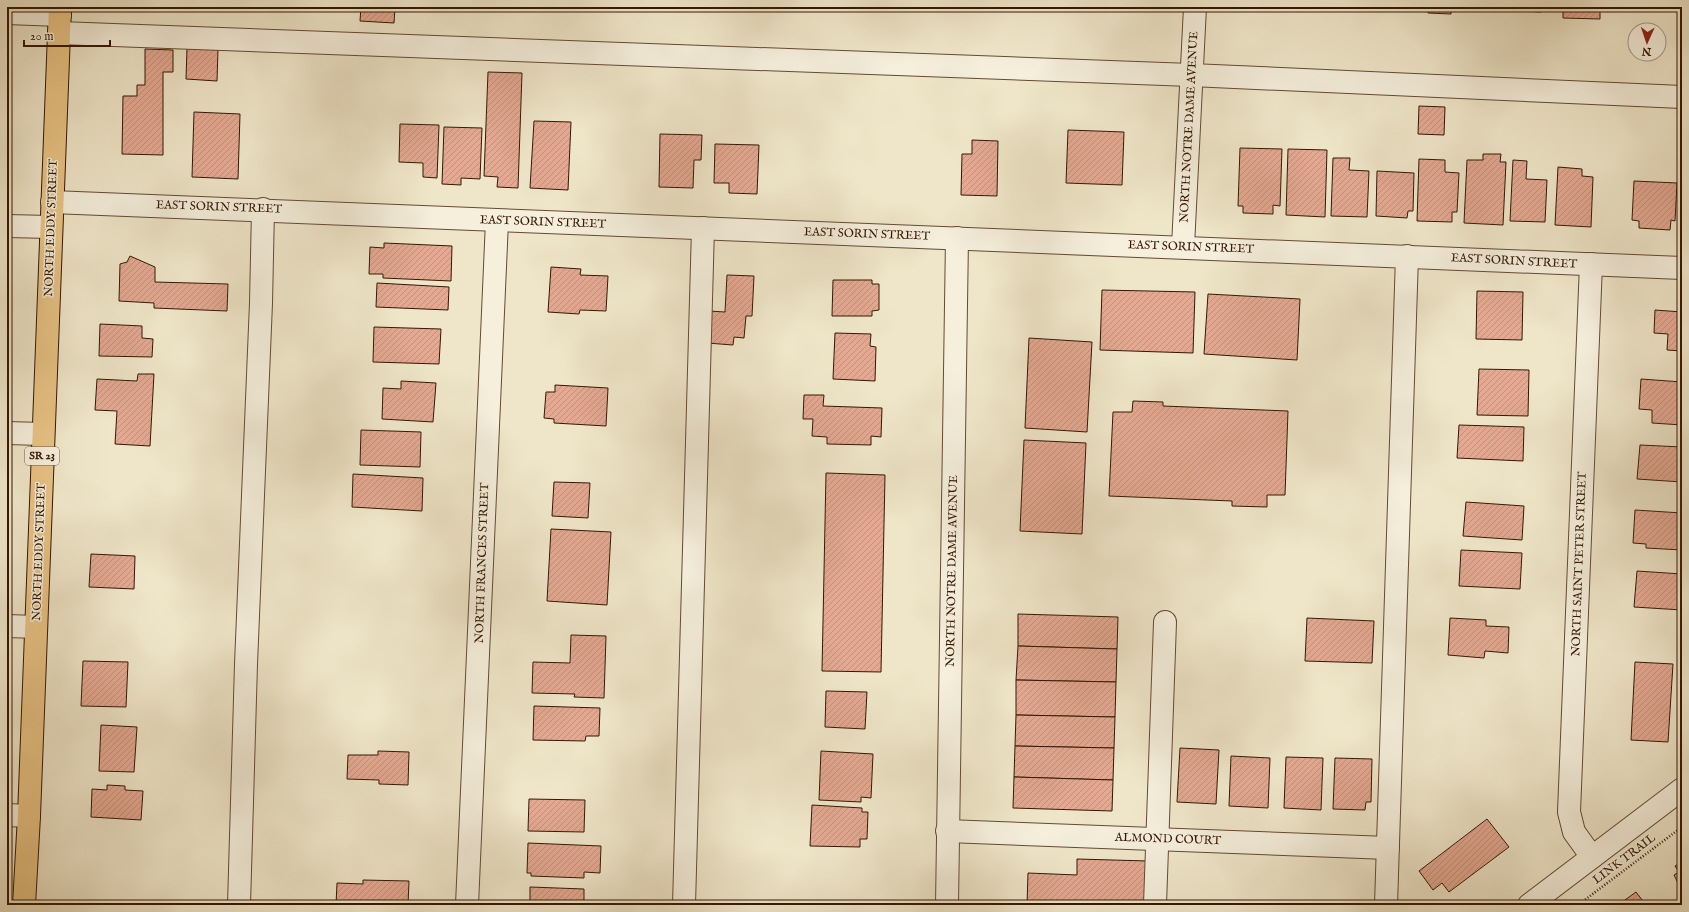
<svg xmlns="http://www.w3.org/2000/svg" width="1689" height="912" font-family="'IM FELL English',serif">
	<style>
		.building { fill: url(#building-hatch); stroke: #341703 }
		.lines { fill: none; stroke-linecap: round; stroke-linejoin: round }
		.minor-casing { stroke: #634b34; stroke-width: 24 }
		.major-casing { stroke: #341703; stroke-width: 24 }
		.path { stroke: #341703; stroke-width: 2.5; stroke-dasharray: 1 2; stroke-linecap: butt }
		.minor { stroke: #f5efdc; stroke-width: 22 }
		.major { stroke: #e8c384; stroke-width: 22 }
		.labels { text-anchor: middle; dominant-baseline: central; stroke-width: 3; stroke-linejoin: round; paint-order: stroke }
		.shield { fill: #f5efdc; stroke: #6e5844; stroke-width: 1 }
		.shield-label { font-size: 11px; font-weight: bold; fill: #341703 }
		.street-label { font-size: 12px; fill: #341703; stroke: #f5efdc }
	</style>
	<defs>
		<pattern id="building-hatch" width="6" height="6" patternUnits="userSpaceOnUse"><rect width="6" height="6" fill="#e3a993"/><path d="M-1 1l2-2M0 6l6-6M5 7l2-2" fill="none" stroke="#c3917d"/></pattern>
	</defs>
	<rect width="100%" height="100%" fill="#efe6c9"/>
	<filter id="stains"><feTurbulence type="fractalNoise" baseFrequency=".005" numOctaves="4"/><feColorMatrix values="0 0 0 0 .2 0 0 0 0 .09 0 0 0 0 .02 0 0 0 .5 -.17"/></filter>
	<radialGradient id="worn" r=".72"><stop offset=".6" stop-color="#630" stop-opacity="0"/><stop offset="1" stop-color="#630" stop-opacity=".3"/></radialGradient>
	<g class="building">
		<polygon points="131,7 186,7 186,9"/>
		<polygon points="361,7 395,7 394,23 360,21"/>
		<polygon points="1428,7 1451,7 1451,14 1428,13"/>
		<polygon points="1522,7 1541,7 1541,12 1522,11"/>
		<polygon points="1563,7 1600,7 1600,19 1563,18"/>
		<polygon points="1607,7 1646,7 1646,10 1607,9"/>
		<polygon points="1652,7 1682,7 1682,10 1652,9"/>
		<polygon points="187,48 218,49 217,81 186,79"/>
		<polygon points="145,49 173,50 173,72 163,72 163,155 122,154 123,96 137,96 137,85 145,85"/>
		<polygon points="488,72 522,73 518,188 497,187 498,177 484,176"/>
		<polygon points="1419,106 1445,107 1444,135 1418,134"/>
		<polygon points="194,112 240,114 238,179 192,177"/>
		<polygon points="534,121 571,122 568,190 530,188"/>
		<polygon points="400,124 439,125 437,178 423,177 423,163 399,162"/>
		<polygon points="444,127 482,128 480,179 461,178 461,185 442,184"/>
		<polygon points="1068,130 1124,132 1122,185 1066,183"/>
		<polygon points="660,134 702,135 701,160 694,160 693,188 659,187"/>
		<polygon points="972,140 998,141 997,196 961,195 962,154 972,154"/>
		<polygon points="715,144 759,145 757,194 729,193 729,183 714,183"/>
		<polygon points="1240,148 1282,149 1280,206 1273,205 1273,214 1243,213 1243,206 1238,206"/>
		<polygon points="1288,149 1327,150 1325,217 1286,215"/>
		<polygon points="1483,154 1501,154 1500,162 1506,162 1503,225 1464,223 1467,160 1483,160"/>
		<polygon points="1333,158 1350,158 1349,170 1369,171 1367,217 1331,216"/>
		<polygon points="1419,159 1445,160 1445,172 1459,173 1457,212 1452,212 1452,222 1417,221"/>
		<polygon points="1513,160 1527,161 1526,179 1547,180 1545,222 1510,221"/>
		<polygon points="1558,167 1582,169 1582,176 1593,177 1591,227 1555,225"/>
		<polygon points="1377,171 1414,173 1413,211 1408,211 1407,218 1376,216"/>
		<polygon points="1634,181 1677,183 1675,221 1671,220 1670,230 1639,228 1639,221 1632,220"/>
		<polygon points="384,243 452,246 451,281 383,278 383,274 369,274 370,247 384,248"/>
		<polygon points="130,256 155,267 155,282 228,284 227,311 154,308 154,303 119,301 120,264 127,262"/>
		<polygon points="551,267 581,269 580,275 608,276 606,311 580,310 579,314 548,312"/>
		<polygon points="727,275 754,276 752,316 746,316 744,338 734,337 733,345 707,343 709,311 725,312"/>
		<polygon points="833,280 872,280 872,284 879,284 879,310 872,311 872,316 832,316"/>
		<polygon points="377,283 449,287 448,310 376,307"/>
		<polygon points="1102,290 1195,292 1193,353 1100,350"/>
		<polygon points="1477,291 1523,292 1522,340 1476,339"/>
		<polygon points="1208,294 1300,299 1297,360 1204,354"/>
		<polygon points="1655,310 1682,312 1682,351 1667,350 1668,334 1654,333"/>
		<polygon points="100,324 142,326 142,338 153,339 152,357 99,356"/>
		<polygon points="374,327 441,329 439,364 373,362"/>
		<polygon points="835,333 871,334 870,346 876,347 875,381 833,379"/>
		<polygon points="1029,338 1092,342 1087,432 1025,428"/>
		<polygon points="1479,369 1529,370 1528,416 1477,415"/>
		<polygon points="138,374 154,374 150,446 115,444 117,411 95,410 97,379 137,381"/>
		<polygon points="1641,379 1682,382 1682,425 1652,423 1652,410 1639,409"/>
		<polygon points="401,381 436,383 433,422 382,419 383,388 401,389"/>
		<polygon points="555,385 608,388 606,426 554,423 554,419 544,418 546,392 555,392"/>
		<polygon points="804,395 824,395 823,406 882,408 881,437 871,436 871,445 827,444 827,437 812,436 813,419 803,419"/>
		<polygon points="1133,401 1163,402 1163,406 1288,411 1285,495 1267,495 1267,507 1232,506 1232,501 1109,496 1113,412 1132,412"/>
		<polygon points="1459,425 1524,427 1523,461 1457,458"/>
		<polygon points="361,430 421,432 420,467 360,465"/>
		<polygon points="1024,440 1086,443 1082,534 1020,531"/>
		<polygon points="1640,445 1682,447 1682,482 1637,479"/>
		<polygon points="826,473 885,475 881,672 822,671"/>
		<polygon points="353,474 423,478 422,511 352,507"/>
		<polygon points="554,482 590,483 588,518 552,516"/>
		<polygon points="1466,502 1524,506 1522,540 1463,536"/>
		<polygon points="1635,510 1682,513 1682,550 1646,548 1646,544 1633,543"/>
		<polygon points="551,529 611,532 607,605 547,601"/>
		<polygon points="1461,550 1522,553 1520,589 1459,586"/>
		<polygon points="91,554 135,556 134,589 89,587"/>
		<polygon points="1637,571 1682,574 1682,610 1634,607"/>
		<polygon points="1018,614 1118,617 1117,649 1018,646"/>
		<polygon points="1307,618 1374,621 1372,663 1305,661"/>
		<polygon points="1450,618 1486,620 1486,626 1509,627 1508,653 1485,651 1484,658 1448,655"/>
		<polygon points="571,635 606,636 604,698 574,697 575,694 532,693 533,662 570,663"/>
		<polygon points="1018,646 1117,649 1116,682 1016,680"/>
		<polygon points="83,661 128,662 126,707 81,706"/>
		<polygon points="1635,662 1673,664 1668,742 1631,740"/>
		<polygon points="1016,680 1116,682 1115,717 1016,715"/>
		<polygon points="826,691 867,692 865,729 825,727"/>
		<polygon points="534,706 600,708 599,736 586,736 585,741 533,740"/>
		<polygon points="1016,715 1115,717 1114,748 1015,746"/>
		<polygon points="101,725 137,727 134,772 99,771"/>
		<polygon points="1015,746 1114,748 1113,780 1014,777"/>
		<polygon points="1180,748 1219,750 1216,804 1177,802"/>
		<polygon points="378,751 409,752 408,785 379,784 379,780 347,779 348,755 378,755"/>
		<polygon points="821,751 873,754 871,798 861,797 861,802 819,800"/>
		<polygon points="1231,756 1270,758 1268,808 1229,806"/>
		<polygon points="1286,757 1323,758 1321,810 1284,808"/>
		<polygon points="1335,758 1372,759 1371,802 1366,802 1365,810 1333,809"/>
		<polygon points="1014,777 1113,780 1112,811 1013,808"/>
		<polygon points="107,785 125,786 125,790 143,791 141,820 91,817 92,789 107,790"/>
		<polygon points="529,799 585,800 584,832 528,831"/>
		<polygon points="812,805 862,808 862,812 868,812 867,839 860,839 860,847 810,846"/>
		<polygon points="1487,819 1509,847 1449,892 1442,883 1433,890 1419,871"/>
		<polygon points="528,843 601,846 600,873 584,872 584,878 531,876 531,873 527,873"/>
		<polygon points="1077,859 1148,861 1146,905 1027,905 1028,873 1077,875"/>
		<polygon points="1682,862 1682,891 1674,875 1679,872 1675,866"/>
		<polygon points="363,880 409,881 408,905 336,905 337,883 363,884"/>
		<polygon points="530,887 584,889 584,905 530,905"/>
		<polygon points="1636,892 1646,905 1618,905"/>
	</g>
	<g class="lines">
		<g class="minor-casing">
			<g id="minor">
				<polyline points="7,13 60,15"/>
				<polyline points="59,33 1191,75 1682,97"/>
				<polyline points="52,202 1682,268"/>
				<polyline points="7,226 50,227"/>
				<polyline points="1183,246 1195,7"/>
				<polyline points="1591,264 1569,812 1574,832 1592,857"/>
				<polyline points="7,433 42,434"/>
				<polyline points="7,626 36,627"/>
				<polyline points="7,815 29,816"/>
				<polyline points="947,831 1388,848"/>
				<polyline points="239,905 246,664 261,303 263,209"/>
				<polyline points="467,905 497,221"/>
				<polyline points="684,905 703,228"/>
				<polyline points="947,905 957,238"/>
				<polyline points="1155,905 1165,622"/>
				<polyline points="1386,905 1407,256"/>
				<polyline points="1529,905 1682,789"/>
			</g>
		</g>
		<g class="major-casing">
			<polyline id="major" points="24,905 29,816 60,7"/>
		</g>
		<polyline class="path" points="1578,905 1682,827"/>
		<use href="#minor" class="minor"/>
		<use href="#major" class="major"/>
	</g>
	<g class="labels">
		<rect class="shield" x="25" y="447" width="34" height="18" rx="3"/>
		<g class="shield-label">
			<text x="42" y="456">SR 23</text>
		</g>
		<g class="street-label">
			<text transform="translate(1189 127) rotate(-87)">NORTH NOTRE DAME AVENUE</text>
			<text transform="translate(219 207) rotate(2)">EAST SORIN STREET</text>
			<text transform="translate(543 222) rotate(2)">EAST SORIN STREET</text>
			<text transform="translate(51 228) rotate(-88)">NORTH EDDY STREET</text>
			<text transform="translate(867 234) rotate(2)">EAST SORIN STREET</text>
			<text transform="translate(1191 247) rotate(2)">EAST SORIN STREET</text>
			<text transform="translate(1514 261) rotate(3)">EAST SORIN STREET</text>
			<text transform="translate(39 552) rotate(-88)">NORTH EDDY STREET</text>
			<text transform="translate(482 563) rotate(-88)">NORTH FRANCES STREET</text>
			<text transform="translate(1579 564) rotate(-88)">NORTH SAINT PETER STREET</text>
			<text transform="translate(952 571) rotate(-89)">NORTH NOTRE DAME AVENUE</text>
			<text transform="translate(1168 839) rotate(2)">ALMOND COURT</text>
			<text transform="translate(1624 859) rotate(-37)">LINK TRAIL</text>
		</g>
	</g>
	<rect width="1689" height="912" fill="none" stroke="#efe6c9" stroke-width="24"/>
	<rect x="8" y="8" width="1673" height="896" fill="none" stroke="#341703" stroke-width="2"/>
	<rect x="12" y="12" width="1665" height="888" fill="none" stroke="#341703"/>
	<g transform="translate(1647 42) rotate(183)"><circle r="19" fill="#f5efdc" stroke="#a89985"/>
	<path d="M0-3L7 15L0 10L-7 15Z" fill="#8f2418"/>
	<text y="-6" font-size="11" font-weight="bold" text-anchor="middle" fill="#341703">N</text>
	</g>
	<path d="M24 40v6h86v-6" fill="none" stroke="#341703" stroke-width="2"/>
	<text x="30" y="40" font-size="12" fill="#341703" stroke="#f5efdc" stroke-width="3" paint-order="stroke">20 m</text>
	<rect width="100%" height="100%" filter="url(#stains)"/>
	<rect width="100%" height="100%" fill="url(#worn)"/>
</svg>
